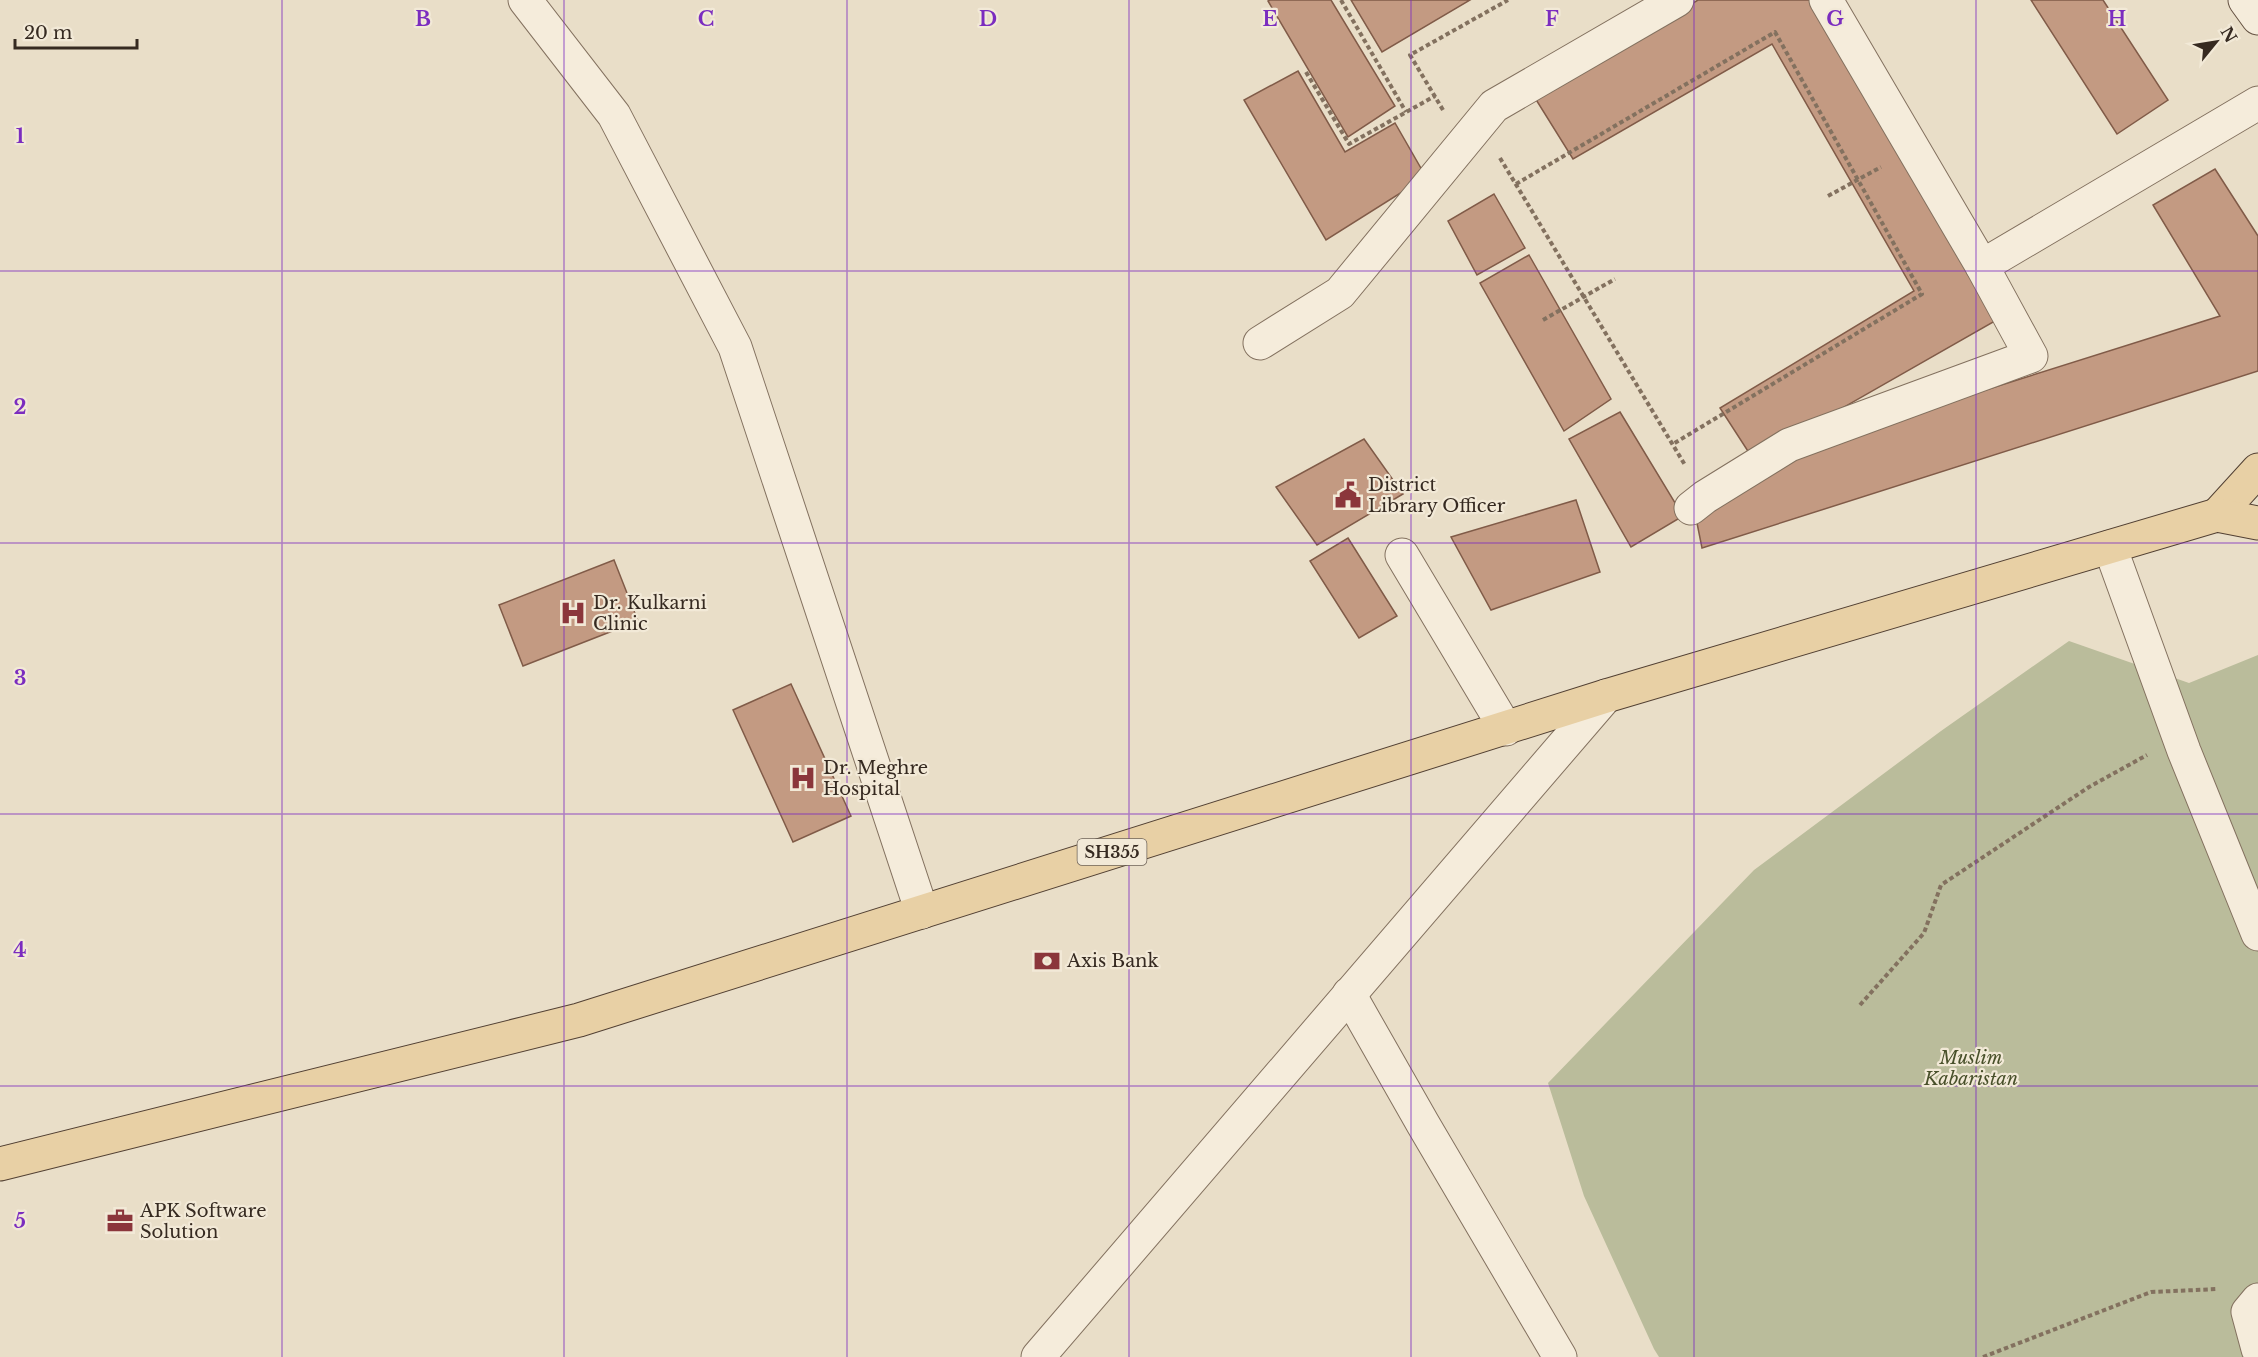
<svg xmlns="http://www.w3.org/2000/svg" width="2258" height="1357" font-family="'Libre Baskerville',serif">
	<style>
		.cemetery { fill: #babc9b }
		.building { fill: #c39a82; stroke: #805b48; stroke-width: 1.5 }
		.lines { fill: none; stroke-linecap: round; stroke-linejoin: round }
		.street-casing { stroke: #83715f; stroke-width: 35 }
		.secondary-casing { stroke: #655242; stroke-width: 35 }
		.primary-casing { stroke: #524033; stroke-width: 35 }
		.path { stroke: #83715f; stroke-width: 4; stroke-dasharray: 4.5 3; stroke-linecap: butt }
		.street { stroke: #f5ecdb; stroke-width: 33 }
		.secondary { stroke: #f5ecdb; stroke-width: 33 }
		.primary { stroke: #e8d0a5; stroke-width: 33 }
		.grid { fill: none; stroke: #7b2cbf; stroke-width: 1.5; stroke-opacity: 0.55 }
		.labels { text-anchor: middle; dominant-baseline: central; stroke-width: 4.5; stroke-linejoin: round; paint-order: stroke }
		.shield { fill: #f2e9d7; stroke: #6e6358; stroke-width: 1.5 }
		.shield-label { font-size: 16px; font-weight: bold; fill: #362a21 }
		.poi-label { font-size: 18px; fill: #362a21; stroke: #f2e9d7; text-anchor: start }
		.park-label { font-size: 18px; font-style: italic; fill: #48502a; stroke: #f2e9d7 }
		.grid-label { font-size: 20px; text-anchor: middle; font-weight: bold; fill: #7b2cbf; stroke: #f2e9d7; stroke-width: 4.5; stroke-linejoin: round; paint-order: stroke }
	</style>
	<rect width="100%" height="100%" fill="#e9dec8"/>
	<polygon class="cemetery" points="2069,641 2189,683 2258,655 2258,1357 1659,1357 1654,1349 1584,1196 1548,1083 1754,870 1941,731"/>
	<g class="building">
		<polygon points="1270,0 1331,0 1395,106 1348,137 1268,1"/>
		<polygon points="1351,0 1470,0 1382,52"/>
		<polygon points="1698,0 1816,0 2002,317 1753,459 1720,408 1914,291 1772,44 1573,159 1535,98"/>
		<polygon points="2031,0 2103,0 2168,100 2117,134"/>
		<polygon points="1298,71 1345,152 1395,123 1426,177 1326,240 1244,100"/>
		<polygon points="2215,169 2258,236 2258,371 1702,548 1696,518 1811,445 2220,316 2153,205"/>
		<polygon points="1494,194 1525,248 1477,275 1448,221"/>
		<polygon points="1529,255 1611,399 1564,431 1480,283"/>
		<polygon points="1620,412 1683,516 1631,547 1569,439"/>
		<polygon points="1364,439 1403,494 1317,545 1276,487"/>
		<polygon points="1576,500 1600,572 1491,610 1451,537"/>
		<polygon points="1348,538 1397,616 1359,638 1310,561"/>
		<polygon points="614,560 638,621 523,666 499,605"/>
		<polygon points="791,684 851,816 793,842 733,710"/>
	</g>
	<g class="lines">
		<g class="street-casing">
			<g id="street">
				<polyline points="525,0 614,115 735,347 922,912"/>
				<polyline points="1826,0 1982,266 2258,103"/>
				<polyline points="1260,343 1340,293 1494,106 1677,0"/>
				<polyline points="1691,508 1705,497 1789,445 2031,356 1982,266"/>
				<polyline points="2110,547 2184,751 2258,934"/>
				<polyline points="1402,555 1506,729"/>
				<polyline points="1349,994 1423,1124 1560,1357"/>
				<polyline points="2258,1300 2248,1312 2258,1349"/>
				<polyline points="1038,1357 1606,696"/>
			</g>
		</g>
		<g class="secondary-casing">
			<polyline id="secondary" points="2245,0 2258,18"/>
		</g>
		<g class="primary-casing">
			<g id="primary">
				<polyline points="2217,515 2258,470"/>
				<polyline points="0,1164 579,1020 1606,696 2217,515 2258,523"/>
			</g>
		</g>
		<g class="path">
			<polyline points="1341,0 1406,112"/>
			<polyline points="1306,72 1349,144 1435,96"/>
			<polyline points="1443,110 1410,55 1508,0"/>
			<polyline points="1500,158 1685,465"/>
			<polyline points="1516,184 1775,32 1922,294 1673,444"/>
			<polyline points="1828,196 1881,167"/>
			<polyline points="1543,320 1615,279"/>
			<polyline points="1860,1005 1924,933 1941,885 2089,787 2147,755"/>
			<polyline points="1983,1357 2151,1292 2218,1289"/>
		</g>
		<use href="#street" class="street"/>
		<use href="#secondary" class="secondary"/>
		<use href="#primary" class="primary"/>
	</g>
	<path class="grid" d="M282 0V1357M564 0V1357M847 0V1357M1129 0V1357M1411 0V1357M1694 0V1357M1976 0V1357M0 271H2258M0 543H2258M0 814H2258M0 1086H2258"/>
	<defs>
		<g id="civic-bare" transform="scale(2.07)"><path d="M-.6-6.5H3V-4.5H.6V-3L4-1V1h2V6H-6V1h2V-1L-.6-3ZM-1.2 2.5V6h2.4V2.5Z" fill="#8b363b" stroke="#f2e9d7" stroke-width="2.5" paint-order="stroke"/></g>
		<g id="hospital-bare" transform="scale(2.07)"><path d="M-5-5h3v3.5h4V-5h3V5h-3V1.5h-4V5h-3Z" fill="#8b363b" stroke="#f2e9d7" stroke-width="2.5" paint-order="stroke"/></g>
		<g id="bank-bare" transform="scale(2.07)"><path d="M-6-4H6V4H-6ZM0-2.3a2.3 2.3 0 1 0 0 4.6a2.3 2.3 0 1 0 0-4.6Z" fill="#8b363b" stroke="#f2e9d7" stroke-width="2.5" paint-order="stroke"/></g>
		<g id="office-bare" transform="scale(2.07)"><path d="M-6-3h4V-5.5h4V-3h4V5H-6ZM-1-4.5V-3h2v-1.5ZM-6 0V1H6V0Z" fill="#8b363b" stroke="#f2e9d7" stroke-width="2.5" paint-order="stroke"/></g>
	</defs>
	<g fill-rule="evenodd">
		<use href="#civic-bare" x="1348" y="495"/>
		<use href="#hospital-bare" x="573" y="613"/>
		<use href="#hospital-bare" x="803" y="778"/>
		<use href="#bank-bare" x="1047" y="961"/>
		<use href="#office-bare" x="120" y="1221"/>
	</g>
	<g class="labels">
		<rect class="shield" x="1077.5" y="839" width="69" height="26" rx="4.5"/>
		<g class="shield-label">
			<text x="1112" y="852">SH355</text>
		</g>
		<g class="poi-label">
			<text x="1368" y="485">District<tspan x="1368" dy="21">Library Officer</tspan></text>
			<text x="593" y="603">Dr. Kulkarni<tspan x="593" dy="21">Clinic</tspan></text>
			<text x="823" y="768">Dr. Meghre<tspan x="823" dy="21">Hospital</tspan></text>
			<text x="1067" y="961">Axis Bank</text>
			<text x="140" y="1211">APK Software<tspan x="140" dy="21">Solution</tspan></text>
		</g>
		<g class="park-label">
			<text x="1971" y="1058">Muslim<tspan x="1971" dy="21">Kabaristan</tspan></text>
		</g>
	</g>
	<g class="grid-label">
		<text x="423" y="26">B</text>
		<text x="706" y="26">C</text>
		<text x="988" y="26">D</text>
		<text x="1270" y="26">E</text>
		<text x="1552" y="26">F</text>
		<text x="1835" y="26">G</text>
		<text x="2117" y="26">H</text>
		<text x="20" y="143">1</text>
		<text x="20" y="414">2</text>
		<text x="20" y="685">3</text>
		<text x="20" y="957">4</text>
		<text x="20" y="1228">5</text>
	</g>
	<g transform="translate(2216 42) rotate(60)" stroke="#f2e9d7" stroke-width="4.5" paint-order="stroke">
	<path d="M0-4.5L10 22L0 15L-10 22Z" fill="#362a21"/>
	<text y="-9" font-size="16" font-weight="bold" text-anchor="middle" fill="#362a21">N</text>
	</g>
	<path d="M15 39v9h122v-9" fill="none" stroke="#362a21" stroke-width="3"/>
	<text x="24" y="39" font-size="18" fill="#362a21" stroke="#f2e9d7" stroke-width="4.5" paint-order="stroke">20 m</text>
</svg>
